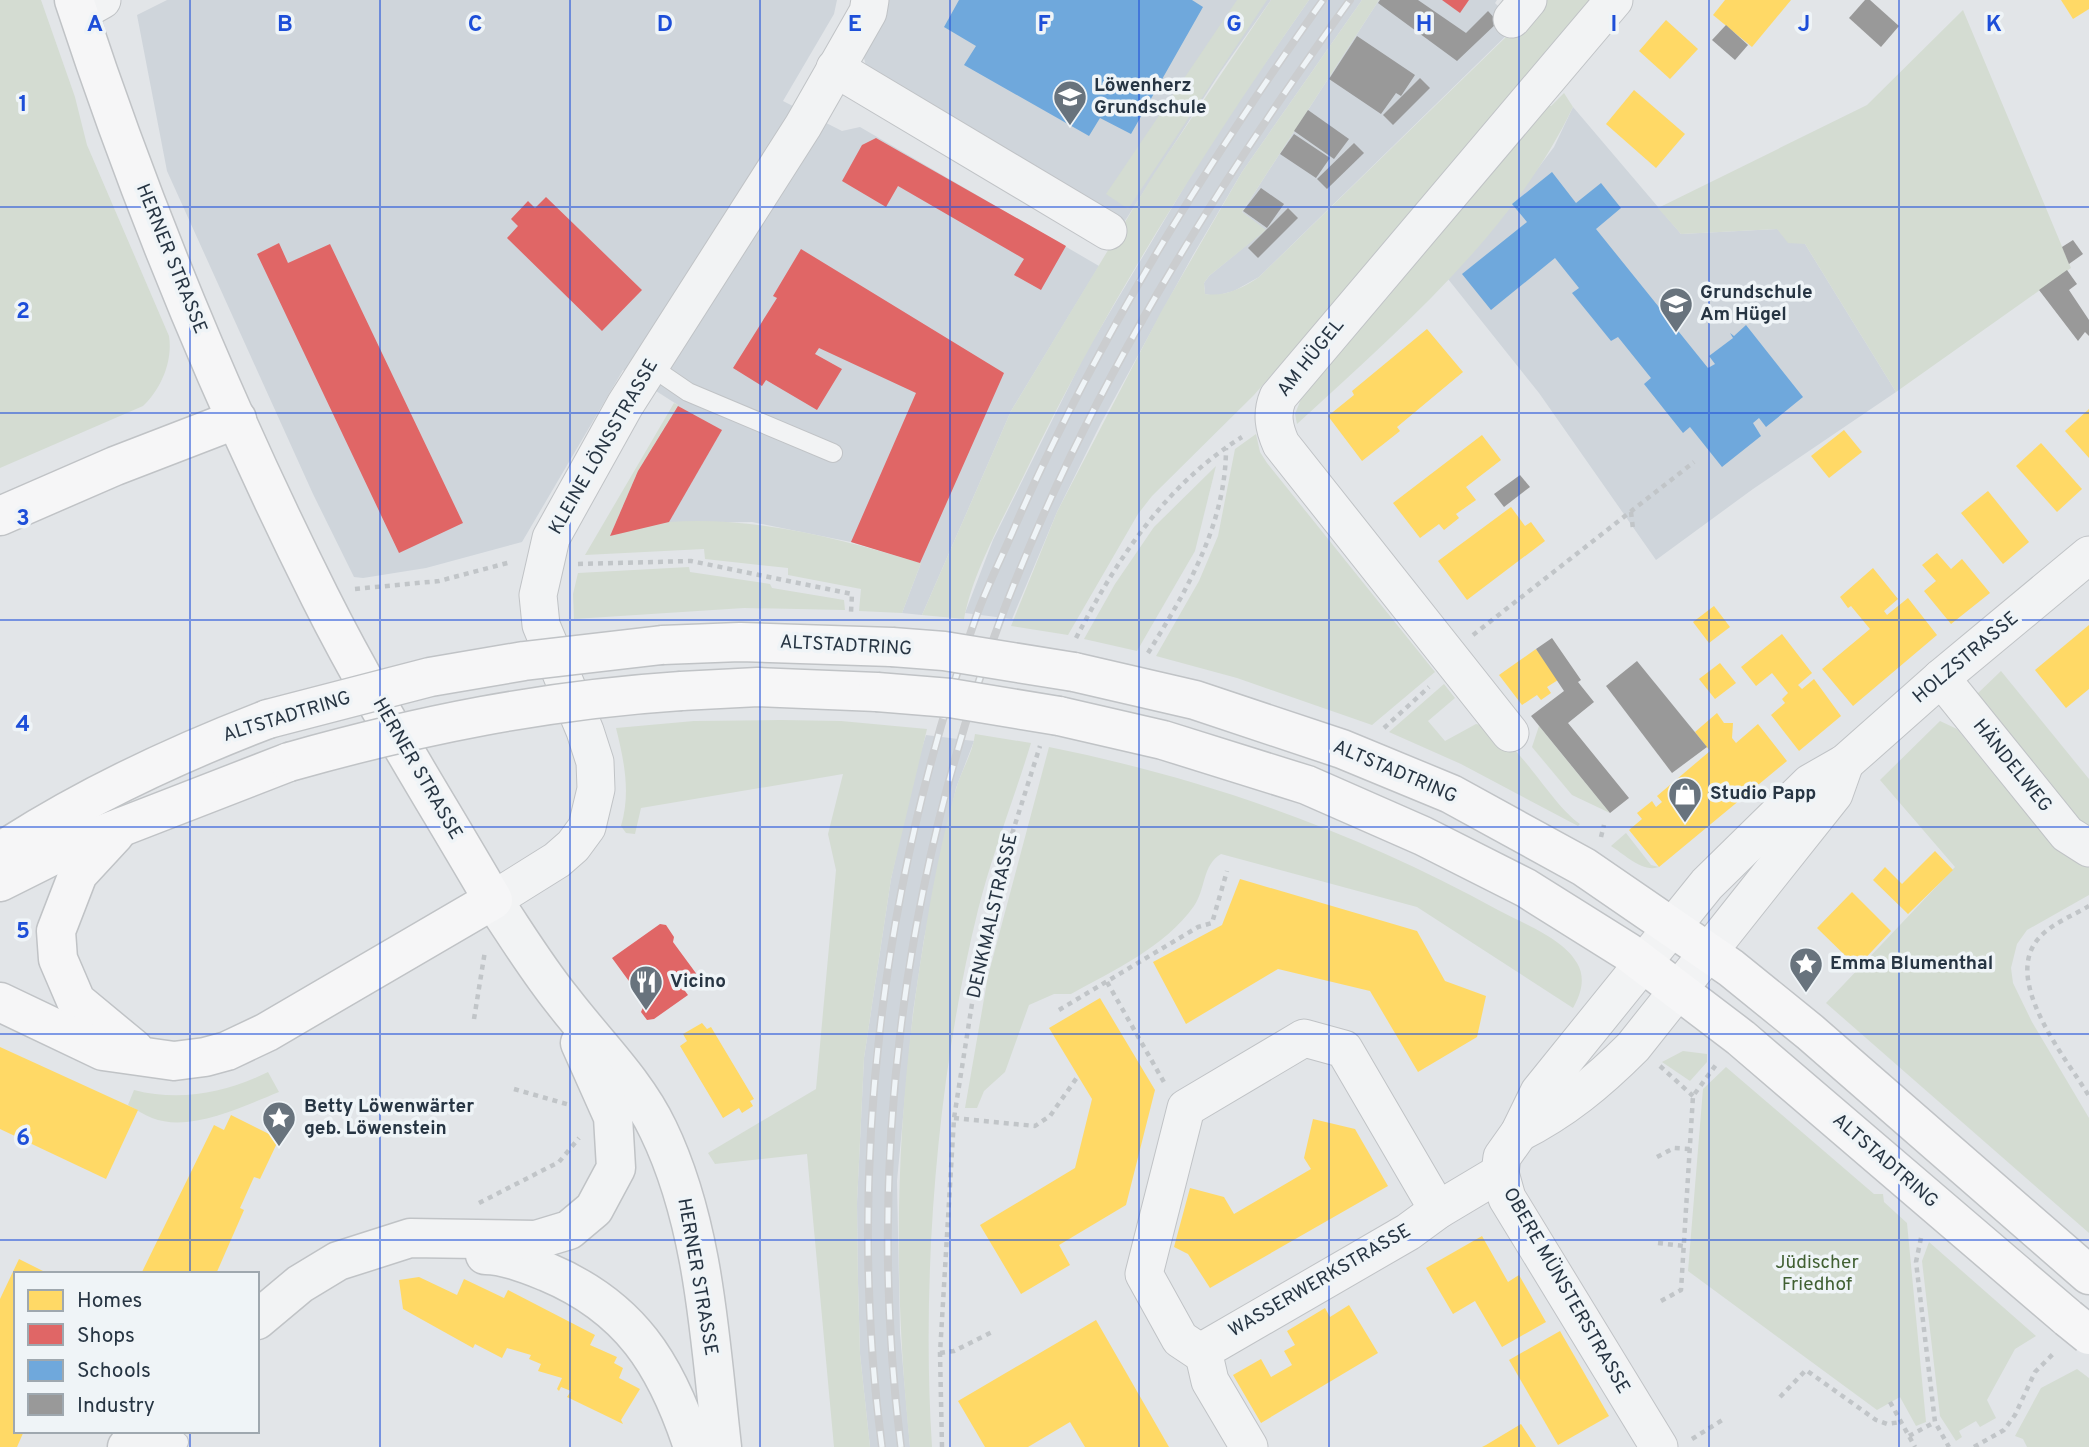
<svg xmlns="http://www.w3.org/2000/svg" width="2089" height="1447" font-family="Overpass,sans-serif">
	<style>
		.built { fill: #cfd5db }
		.green { fill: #d4dcd2 }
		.homes { fill: #ffd966 }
		.shops { fill: #e06666 }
		.schools { fill: #6fa8dc }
		.industry { fill: #999 }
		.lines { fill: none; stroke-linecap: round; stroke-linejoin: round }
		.service-casing { stroke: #c0c3c6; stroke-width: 20 }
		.minor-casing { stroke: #c0c3c6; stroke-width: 39 }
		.tertiary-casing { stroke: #c0c3c6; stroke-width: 41 }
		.secondary-casing { stroke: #c0c3c6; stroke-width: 41 }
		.path { stroke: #c1c5c8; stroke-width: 4.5; stroke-dasharray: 5 5; stroke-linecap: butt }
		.service { stroke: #f2f3f4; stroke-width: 18 }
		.minor { stroke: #f2f3f4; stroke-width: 37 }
		.tertiary { stroke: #f2f3f4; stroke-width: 38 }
		.secondary { stroke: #f6f6f7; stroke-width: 38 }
		.rail-casing { stroke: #cbcdcf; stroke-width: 8 }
		.rail { stroke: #eff4f7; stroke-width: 5; stroke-dasharray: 16; stroke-linecap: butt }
		.secondary-bridge-casing { stroke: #c0c3c6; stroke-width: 41; stroke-linecap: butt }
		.secondary-bridge { stroke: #f6f6f7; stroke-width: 38 }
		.grid { fill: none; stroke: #1d4ed8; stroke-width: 2; stroke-opacity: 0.55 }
		.labels { text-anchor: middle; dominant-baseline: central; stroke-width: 7; stroke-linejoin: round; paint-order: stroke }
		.poi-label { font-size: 19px; font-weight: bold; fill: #273543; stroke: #eff4f7; text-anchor: start }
		.street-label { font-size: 19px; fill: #273543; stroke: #eff4f7 }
		.park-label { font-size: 19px; fill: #416033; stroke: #eff4f7 }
		.grid-label { font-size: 23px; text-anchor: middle; font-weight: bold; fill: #1d4ed8; stroke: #eff4f7; stroke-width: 7; stroke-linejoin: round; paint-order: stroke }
	</style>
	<rect width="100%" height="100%" fill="#e2e5e8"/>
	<g class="built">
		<polygon points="167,0 837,0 834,14 783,101 842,131 860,127 1099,266 1011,411 922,615 902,613 921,563 851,542 752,522 664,523 610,536 638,471 678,405 623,370 522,542 426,568 363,578 354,577 313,494 167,171 137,15"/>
		<polygon points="884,0 1271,0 1219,74 1123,224 867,70 862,50"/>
		<polygon points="1309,0 1362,0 1242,172 1193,255 1101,423 1057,512 1012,619 965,613 993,540 1085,354 1215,135"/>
		<polygon points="1379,0 1497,0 1495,3 1517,25 1259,277 1234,291 1215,296 1205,294 1204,283 1209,276 1265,230 1242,212"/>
		<polygon points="1573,107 1681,234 1777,229 1805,244 1896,392 1753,489 1656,560 1539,393 1448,279 1490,232 1554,147"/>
		<polygon points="926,735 974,741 956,788 924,939 913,1012 897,1181 900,1333 910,1447 870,1447 860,1354 858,1282 857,1203 864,1058 891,879 914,774"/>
	</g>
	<g class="green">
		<path d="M0 0H41L75 97 87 145 169 336C173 361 161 389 143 406L0 468Z"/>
		<polygon points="1237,0 1267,0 1128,209 1106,194"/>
		<path d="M1271 0H1309C1204 151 1105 306 1025 473 1004 517 973 571 964 619L922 615 1011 411 1154 174Z"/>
		<path d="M1362 0H1379L1242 212 1266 230 1209 276 1204 283 1205 294C1225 297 1243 288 1259 277L1544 0H1600L1254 395 1152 496 1138 514 1068 635 1011 626 1057 512 1161 312 1242 172Z"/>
		<polygon points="1963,10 2071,268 1896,392 1805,244 1788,243 1777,229 1681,234 1658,208 1867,105"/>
		<path d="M1564 93 1573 107C1512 234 1399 330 1297 424L1295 414 1303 394 1394 290V279L1546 106H1551Z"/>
		<path d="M674 403 678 405 638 471 610 536C629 531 649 524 668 522 755 516 838 538 921 563L902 613 859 611 861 589 788 575V568L705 559 704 549 585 555Z"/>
		<polygon points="1256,434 1260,452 1267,463 1435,672 1372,725 1237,678 1156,656 1199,581 1218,536 1235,449"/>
		<polygon points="1216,466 1195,551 1137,651 1084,639 1115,584 1154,527"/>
		<polygon points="689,567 690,572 770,584 772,588 844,600 845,610 744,608 574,619 573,594 578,573"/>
		<polygon points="2001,671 2089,779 2089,833 1976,695"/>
		<path d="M1444 684 1455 698 1428 721 1445 741 1476 724C1514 730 1547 801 1580 824L1578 826 1461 764 1389 732Z"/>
		<path d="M781 720 841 721 927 729 891 879 864 1058 857 1203 858 1282 860 1354 870 1447H834L807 1154 715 1164 708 1153 816 1089 836 870 828 834 843 774 641 808 635 834 626 833 621 826C631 792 624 761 616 728L694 721Z"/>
		<polygon points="1940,721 1957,729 2054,847 2089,867 2089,895 2027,930 2017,944 2011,968 2013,983 2032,1022 2089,1118 2089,1233 1826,1003 1955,867 1880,780"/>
		<polygon points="1539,726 1610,813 1572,795 1532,747"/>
		<path d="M975 734 1031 743C1014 799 992 854 978 910 937 1076 921 1276 932 1447H910C892 1273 895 1113 924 940 932 889 942 838 956 789 961 771 973 753 975 734Z"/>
		<path d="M1049 747C1208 779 1356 832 1498 910 1522 923 1563 938 1577 963 1586 978 1581 994 1573 1008L1417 907 1221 854C1202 865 1206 889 1194 906 1165 947 1114 970 1071 994H1054L1029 1005 1005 1072 984 1091 977 1108H965L988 976Z"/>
		<path d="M1626 833 1651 865 1659 867C1643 873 1624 854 1611 846Z"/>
		<polygon points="1683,1051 1707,1054 1707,1062 1690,1081 1662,1062"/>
		<polygon points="1726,1067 1874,1194 1883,1194 1884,1202 1907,1223 1926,1422 1916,1426 1900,1397 1877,1410 1688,1271 1703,1089"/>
		<path d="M268 1072 279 1092C244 1106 190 1133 152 1118 144 1115 136 1109 128 1105L134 1090C180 1102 226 1093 268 1072Z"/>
		<polygon points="1929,1242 2036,1336 2015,1349 1987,1400 1996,1418 1980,1427 1976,1421 1959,1431 1962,1437 1956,1441 1940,1416 1922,1261"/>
		<polygon points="2077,1369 2089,1378 2089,1447 2027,1447 2023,1439 2015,1436 2041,1388"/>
	</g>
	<g class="homes">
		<polygon points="1725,0 1791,0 1752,47 1713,15"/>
		<polygon points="2061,0 2089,0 2089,9 2073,19"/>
		<polygon points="1666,20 1698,49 1670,79 1639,51"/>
		<polygon points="1634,90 1685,134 1656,168 1606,124"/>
		<polygon points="1427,329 1463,372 1397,427 1400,431 1362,461 1328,416 1354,395 1352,391"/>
		<polygon points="2089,409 2089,458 2065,431"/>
		<polygon points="1844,430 1862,452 1829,478 1811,456"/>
		<polygon points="1482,435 1501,460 1466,487 1476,500 1456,514 1459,518 1444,530 1439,524 1420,538 1393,503"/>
		<polygon points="2041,443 2082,489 2057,512 2016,466"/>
		<polygon points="1988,491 2029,542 2003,564 1961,513"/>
		<polygon points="1511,507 1525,526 1531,522 1545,541 1467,600 1438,561"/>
		<polygon points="1937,553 1951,569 1962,559 1990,593 1951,624 1924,591 1936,581 1922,565"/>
		<polygon points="1873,568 1898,599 1884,611 1887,615 1908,598 1937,635 1853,706 1822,669 1870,629 1851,606 1848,608 1840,597"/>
		<polygon points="1714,606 1730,627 1709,643 1693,622"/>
		<polygon points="2089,625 2089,689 2066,708 2035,670"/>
		<polygon points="1782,634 1812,673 1798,685 1802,689 1814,679 1841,716 1799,751 1771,715 1785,703 1782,699 1788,693 1772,673 1756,686 1741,667"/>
		<polygon points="1536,649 1558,680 1547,687 1551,693 1541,700 1537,695 1522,705 1499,675"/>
		<polygon points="1720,663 1736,683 1715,699 1699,679"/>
		<polygon points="1717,713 1724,723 1733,723 1732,738 1736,743 1758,724 1787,761 1659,867 1629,830 1642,819 1637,813 1652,801 1656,807 1662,802 1657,796 1710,751 1695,732"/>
		<polygon points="1935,851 1953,870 1908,914 1873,880 1885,867 1902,884"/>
		<polygon points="1240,879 1417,931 1445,981 1486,996 1477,1037 1418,1072 1370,991 1278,969 1186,1024 1153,962 1222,925"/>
		<polygon points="1852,892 1891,931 1857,967 1817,928"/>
		<polygon points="1100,998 1155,1090 1126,1205 1059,1245 1070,1265 1021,1294 980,1225 1075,1168 1092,1099 1049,1028"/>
		<polygon points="702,1023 707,1029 711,1027 754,1099 750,1101 753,1106 742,1113 739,1108 723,1118 680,1046 687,1041 683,1034"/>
		<polygon points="0,1047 138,1110 106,1179 0,1129"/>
		<polygon points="231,1115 279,1139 260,1179 254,1177 240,1208 244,1210 216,1274 141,1274 214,1125 224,1130"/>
		<polygon points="1313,1119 1355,1129 1388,1186 1210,1288 1188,1254 1174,1247 1190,1188 1224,1197 1234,1214 1311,1169 1304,1158"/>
		<polygon points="1482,1236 1508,1282 1519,1275 1546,1322 1502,1347 1475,1301 1453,1314 1426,1268"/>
		<polygon points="19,1259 49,1274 16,1274 16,1431 24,1431 17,1447 0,1447 0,1299"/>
		<polygon points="419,1277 457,1295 464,1279 504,1298 508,1290 595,1335 590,1345 617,1357 614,1363 623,1368 619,1378 640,1389 621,1420 623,1424 567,1397 571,1391 561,1387 559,1391 557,1389 562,1378 538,1371 541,1364 529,1359 531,1355 507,1348 502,1358 475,1344 473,1348 403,1309 399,1280"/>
		<polygon points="1349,1305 1378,1353 1261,1423 1233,1375 1261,1359 1271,1377 1292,1365 1284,1351 1295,1345 1287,1331 1325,1308 1330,1317"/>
		<polygon points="1096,1320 1169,1447 1085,1447 1070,1422 1028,1447 985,1447 958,1401"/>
		<polygon points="1560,1331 1609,1416 1558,1445 1509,1360"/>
		<polygon points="1521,1424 1536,1447 1482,1447 1486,1445"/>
	</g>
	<g class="shops">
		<polygon points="1442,0 1469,0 1460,13"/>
		<polygon points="876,138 1066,246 1041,290 1014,275 1024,259 898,186 886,207 842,181 862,145"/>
		<polygon points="546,197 642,290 602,331 507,238 518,226 511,219 528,201 535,208"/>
		<polygon points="279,243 288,263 330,244 463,523 399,553 257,254"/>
		<polygon points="801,249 1004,373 920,563 851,542 916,393 819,348 815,354 842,369 817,410 766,380 762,386 733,368 777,298 773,296"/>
		<polygon points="678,406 722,430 669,522 610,536 638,471"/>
		<polygon points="660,924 666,925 674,937 673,942 698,976 682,987 688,995 654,1019 647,1020 641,1012 645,1003 612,958"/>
	</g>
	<g class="schools">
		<polygon points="959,0 1192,0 1203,7 1131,134 1100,118 1089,136 964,65 976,46 944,27"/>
		<polygon points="1552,172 1576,203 1601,183 1621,208 1596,229 1708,368 1715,364 1709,356 1733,338 1730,333 1734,336 1746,325 1803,397 1766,427 1759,418 1753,423 1761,436 1722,467 1690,427 1683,433 1644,384 1651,378 1618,337 1611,341 1572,293 1579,288 1555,258 1491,310 1462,274 1527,222 1512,204"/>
	</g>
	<g class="industry">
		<polygon points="1380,0 1418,0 1466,33 1488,11 1498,22 1457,61 1378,3"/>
		<polygon points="1865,0 1870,0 1899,26 1881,47 1849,18"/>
		<polygon points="1726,25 1748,45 1735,60 1712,40"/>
		<polygon points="1357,36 1415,75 1401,96 1396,93 1381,114 1329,79"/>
		<polygon points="1420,78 1430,88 1393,125 1383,115"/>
		<polygon points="1308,110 1349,139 1334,159 1294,131"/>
		<polygon points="1294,134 1330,158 1316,178 1280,154"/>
		<polygon points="1354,143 1364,153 1327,189 1317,179"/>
		<polygon points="1261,188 1284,204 1267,228 1243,211"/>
		<polygon points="1288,208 1298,218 1258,258 1248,248"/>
		<polygon points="2073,240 2083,254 2069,264 2062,247"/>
		<polygon points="2067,270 2077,284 2069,290 2089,320 2089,336 2085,332 2078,341 2039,290"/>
		<polygon points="1520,475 1530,487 1504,507 1494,494"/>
		<polygon points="1552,638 1581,680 1578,682 1594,702 1568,723 1629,798 1610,813 1531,716 1564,691 1536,649"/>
		<polygon points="1637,661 1707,747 1672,773 1606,686"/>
	</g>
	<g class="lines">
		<g class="service-casing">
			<g id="service">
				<polyline points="650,366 688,392 833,453"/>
				<polyline points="172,1447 179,1442"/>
			</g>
		</g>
		<g class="minor-casing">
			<g id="minor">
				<polyline points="79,13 102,0"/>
				<polyline points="1512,19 1528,0"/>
				<polyline points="835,68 1108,231"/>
				<polyline points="1941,678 2067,834 2089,848"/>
				<path d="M1510 733 1281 444C1274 428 1271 414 1278 397L1614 0"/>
				<polyline points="493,900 557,860 573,846 587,827 596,789 595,762 585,731 541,625 538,595 551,538 625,405 803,126 868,12 870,0"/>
				<path d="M1519 1133C1563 1111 1598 1082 1633 1047L1834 794 1845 763"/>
				<polyline points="1204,1355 1180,1339 1144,1274 1186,1108 1304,1038 1344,1049 1438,1210"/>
				<polyline points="1249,1447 1210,1381 1204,1355 1211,1346 1408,1232 1438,1210 1500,1173"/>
				<polyline points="1659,1447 1507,1198 1500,1173 1502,1157 1519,1133 1539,1092 1707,884 1810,783 1845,763 1941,678 2089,555"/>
			</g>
		</g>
		<g class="tertiary-casing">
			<g id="tertiary">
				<path d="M493 900C516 934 537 969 563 1001 595 1043 635 1081 658 1129 705 1226 710 1342 722 1447"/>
				<path d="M485 1255C505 1255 529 1265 547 1272 630 1307 666 1364 693 1447"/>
				<polyline points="257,1320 300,1284 338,1261 410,1238 536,1240 569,1230 594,1209 616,1168 613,1117 580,1043"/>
				<polyline points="127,1447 158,1431"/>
			</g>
		</g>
		<g class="secondary-casing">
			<g id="secondary">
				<polyline points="0,516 115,466 237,419"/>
				<polyline points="662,645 740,642 892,647"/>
				<polyline points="1074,672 1195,700 1342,749 1451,794 1584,867 1731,968 1810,1032 2089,1275"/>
				<polyline points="681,691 758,687 877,692"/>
				<polyline points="1059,716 1163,740 1307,785 1423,836 1526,888 1628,952 1741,1038 2068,1318"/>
				<polyline points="115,834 78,874 56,931 58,959 76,1001 134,1049"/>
				<path d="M0 852C84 797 174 755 268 719"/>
				<polyline points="0,882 70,847 289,762"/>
				<path d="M0 1002 103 1051 174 1061 205 1057 227 1051 267 1032 493 900C435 800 372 701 320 597 224 405 141 204 74 0"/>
			</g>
		</g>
		<g class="path">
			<polyline points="1631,512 1633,529"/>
			<polyline points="578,564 691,561 852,594 851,612"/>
			<polyline points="355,589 439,581 511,562"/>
			<polyline points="1473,635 1694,462"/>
			<path d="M1076 638C1118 558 1164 486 1242 437"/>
			<path d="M1148 653C1187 590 1226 524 1226 448"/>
			<polyline points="1384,728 1429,687"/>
			<polyline points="1601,837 1604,825"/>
			<path d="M2089 906C2074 915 2051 924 2039 938 2001 980 2066 1058 2089 1096"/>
			<polyline points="1107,982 1165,1084"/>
			<polyline points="1059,1010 1198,927 1212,923 1227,871"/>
			<polyline points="474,1019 485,951"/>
			<polyline points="1660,1066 1693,1096"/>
			<polyline points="514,1089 570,1105"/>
			<polyline points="954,1118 1035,1126 1050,1116 1078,1076"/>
			<polyline points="1657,1157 1674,1148 1690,1149"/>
			<polyline points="479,1203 559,1162 579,1138"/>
			<polyline points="1921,1238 1916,1262 1935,1422 1949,1447"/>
			<polyline points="1658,1243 1684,1246"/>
			<polyline points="1661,1301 1681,1290 1693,1096 1718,1062"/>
			<polyline points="940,1353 954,1351 994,1331"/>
			<polyline points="1780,1397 1806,1370 1876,1420 1887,1424 1901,1422"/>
			<polyline points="1890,1402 1915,1447"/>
			<polyline points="1909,1436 1935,1422"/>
			<polyline points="1692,1439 1724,1419"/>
			<polyline points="942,1447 940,1353 954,1118 974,991 998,878 1040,746"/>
			<polyline points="1974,1447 2004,1430 2015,1415 2035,1372 2055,1352"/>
		</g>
		<use href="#service" class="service"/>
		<use href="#minor" class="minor"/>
		<use href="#tertiary" class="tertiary"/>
		<use href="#secondary" class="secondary"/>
		<g class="rail-casing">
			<g id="rail">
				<path d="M882 1447C845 1170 883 880 976 617 987 586 1003 555 1016 524 1097 338 1206 165 1323 0"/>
				<path d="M901 1447C865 1165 904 876 1004 610 1087 392 1214 189 1350 0"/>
			</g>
		</g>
		<use href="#rail" class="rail"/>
		<g class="secondary-bridge-casing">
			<g id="secondary-bridge">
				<polyline points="892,647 944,651 1074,672"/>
				<polyline points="877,692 950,698 1059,716"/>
				<polyline points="268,719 430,677 524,661 662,645"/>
				<path d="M289 762C420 725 544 700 681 691"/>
				<polyline points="2068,1318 2089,1335"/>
			</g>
		</g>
		<use href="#secondary-bridge" class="secondary-bridge"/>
	</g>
	<path class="grid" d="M190 0V1274M380 0V1447M570 0V1447M760 0V1447M950 0V1447M1139 0V1447M1329 0V1447M1519 0V1447M1709 0V1447M1899 0V1447M0 207H2089M0 413H2089M0 620H2089M0 827H2089M0 1034H2089M0 1240H2089M190 1431V1447"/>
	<defs>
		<g id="school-pin" transform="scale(1.75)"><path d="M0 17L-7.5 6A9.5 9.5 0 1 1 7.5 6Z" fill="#68737d" stroke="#eff4f7"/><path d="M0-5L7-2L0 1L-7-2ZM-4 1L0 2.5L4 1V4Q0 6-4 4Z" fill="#fff"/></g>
		<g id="shop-pin" transform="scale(1.75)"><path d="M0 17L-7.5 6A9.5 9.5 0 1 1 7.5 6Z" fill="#68737d" stroke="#eff4f7"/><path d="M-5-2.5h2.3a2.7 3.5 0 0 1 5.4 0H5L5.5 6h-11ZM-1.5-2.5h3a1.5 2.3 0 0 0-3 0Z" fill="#fff"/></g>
		<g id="sight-pin" transform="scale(1.75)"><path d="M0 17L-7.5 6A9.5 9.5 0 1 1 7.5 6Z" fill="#68737d" stroke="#eff4f7"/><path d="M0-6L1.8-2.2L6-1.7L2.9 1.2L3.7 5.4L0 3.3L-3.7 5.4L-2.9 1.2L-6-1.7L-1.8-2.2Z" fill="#fff"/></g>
		<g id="restaurant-pin" transform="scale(1.75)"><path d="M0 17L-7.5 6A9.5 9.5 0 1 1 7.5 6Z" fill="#68737d" stroke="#eff4f7"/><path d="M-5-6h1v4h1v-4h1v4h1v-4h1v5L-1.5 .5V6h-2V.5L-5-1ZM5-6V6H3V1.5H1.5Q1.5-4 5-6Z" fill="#fff"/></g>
	</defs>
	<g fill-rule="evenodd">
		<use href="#school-pin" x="1070" y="97"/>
		<use href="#school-pin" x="1676" y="304"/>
		<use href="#shop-pin" x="1685" y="794"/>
		<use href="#sight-pin" x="1806" y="964"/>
		<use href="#restaurant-pin" x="646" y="982"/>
		<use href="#sight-pin" x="279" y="1118"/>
	</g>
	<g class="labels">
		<g class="poi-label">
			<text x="1094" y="86">Löwenherz<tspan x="1094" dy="22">Grundschule</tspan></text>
			<text x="1700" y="293">Grundschule<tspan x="1700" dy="22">Am Hügel</tspan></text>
			<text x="1710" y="794">Studio Papp</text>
			<text x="1830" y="964">Emma Blumenthal</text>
			<text x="670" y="982">Vicino</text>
			<text x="304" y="1107">Betty Löwenwärter<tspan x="304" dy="22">geb. Löwenstein</tspan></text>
		</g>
		<g class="street-label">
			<text transform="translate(171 259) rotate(68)">HERNER STRASSE</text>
			<text transform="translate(1311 358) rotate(-51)">AM HÜGEL</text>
			<text transform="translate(604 447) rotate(-60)">KLEINE LÖNSSTRASSE</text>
			<text transform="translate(846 646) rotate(3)">ALTSTADTRING</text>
			<text transform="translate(1966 658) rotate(-40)">HOLZSTRASSE</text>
			<text transform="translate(287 717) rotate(-17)">ALTSTADTRING</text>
			<text transform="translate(2012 766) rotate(51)">HÄNDELWEG</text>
			<text transform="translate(417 769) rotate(60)">HERNER STRASSE</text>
			<text transform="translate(1395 772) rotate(23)">ALTSTADTRING</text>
			<text transform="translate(993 916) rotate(-77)">DENKMALSTRASSE</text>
			<text transform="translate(1885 1161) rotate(41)">ALTSTADTRING</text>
			<text transform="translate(697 1277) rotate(80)">HERNER STRASSE</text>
			<text transform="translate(1320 1281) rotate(-30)">WASSERWERKSTRASSE</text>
			<text transform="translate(1566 1291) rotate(60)">OBERE MÜNSTERSTRASSE</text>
		</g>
		<g class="park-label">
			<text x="1817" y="1263">Jüdischer<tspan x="1817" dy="22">Friedhof</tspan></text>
		</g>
	</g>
	<g class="grid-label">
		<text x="95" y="31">A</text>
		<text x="285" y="31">B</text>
		<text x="475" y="31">C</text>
		<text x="665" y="31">D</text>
		<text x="855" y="31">E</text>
		<text x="1044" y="31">F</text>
		<text x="1234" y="31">G</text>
		<text x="1424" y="31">H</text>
		<text x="1614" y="31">I</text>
		<text x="1804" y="31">J</text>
		<text x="1994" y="31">K</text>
		<text x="23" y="111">1</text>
		<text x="23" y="318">2</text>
		<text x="23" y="525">3</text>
		<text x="23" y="731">4</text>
		<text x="23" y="938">5</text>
		<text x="23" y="1145">6</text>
	</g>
	<rect x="14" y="1272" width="245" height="161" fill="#eff4f7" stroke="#9fa8af" stroke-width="2"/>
	<rect x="28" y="1290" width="35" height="21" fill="#ffd966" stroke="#9fa8af" stroke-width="2"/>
	<text x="77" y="1307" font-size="21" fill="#273543">Homes</text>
	<rect x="28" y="1324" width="35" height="21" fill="#e06666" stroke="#9fa8af" stroke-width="2"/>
	<text x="77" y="1342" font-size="21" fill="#273543">Shops</text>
	<rect x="28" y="1360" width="35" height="21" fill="#6fa8dc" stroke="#9fa8af" stroke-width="2"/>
	<text x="77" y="1377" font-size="21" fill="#273543">Schools</text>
	<rect x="28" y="1394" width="35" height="21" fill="#999999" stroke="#9fa8af" stroke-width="2"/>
	<text x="77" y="1412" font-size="21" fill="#273543">Industry</text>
</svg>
